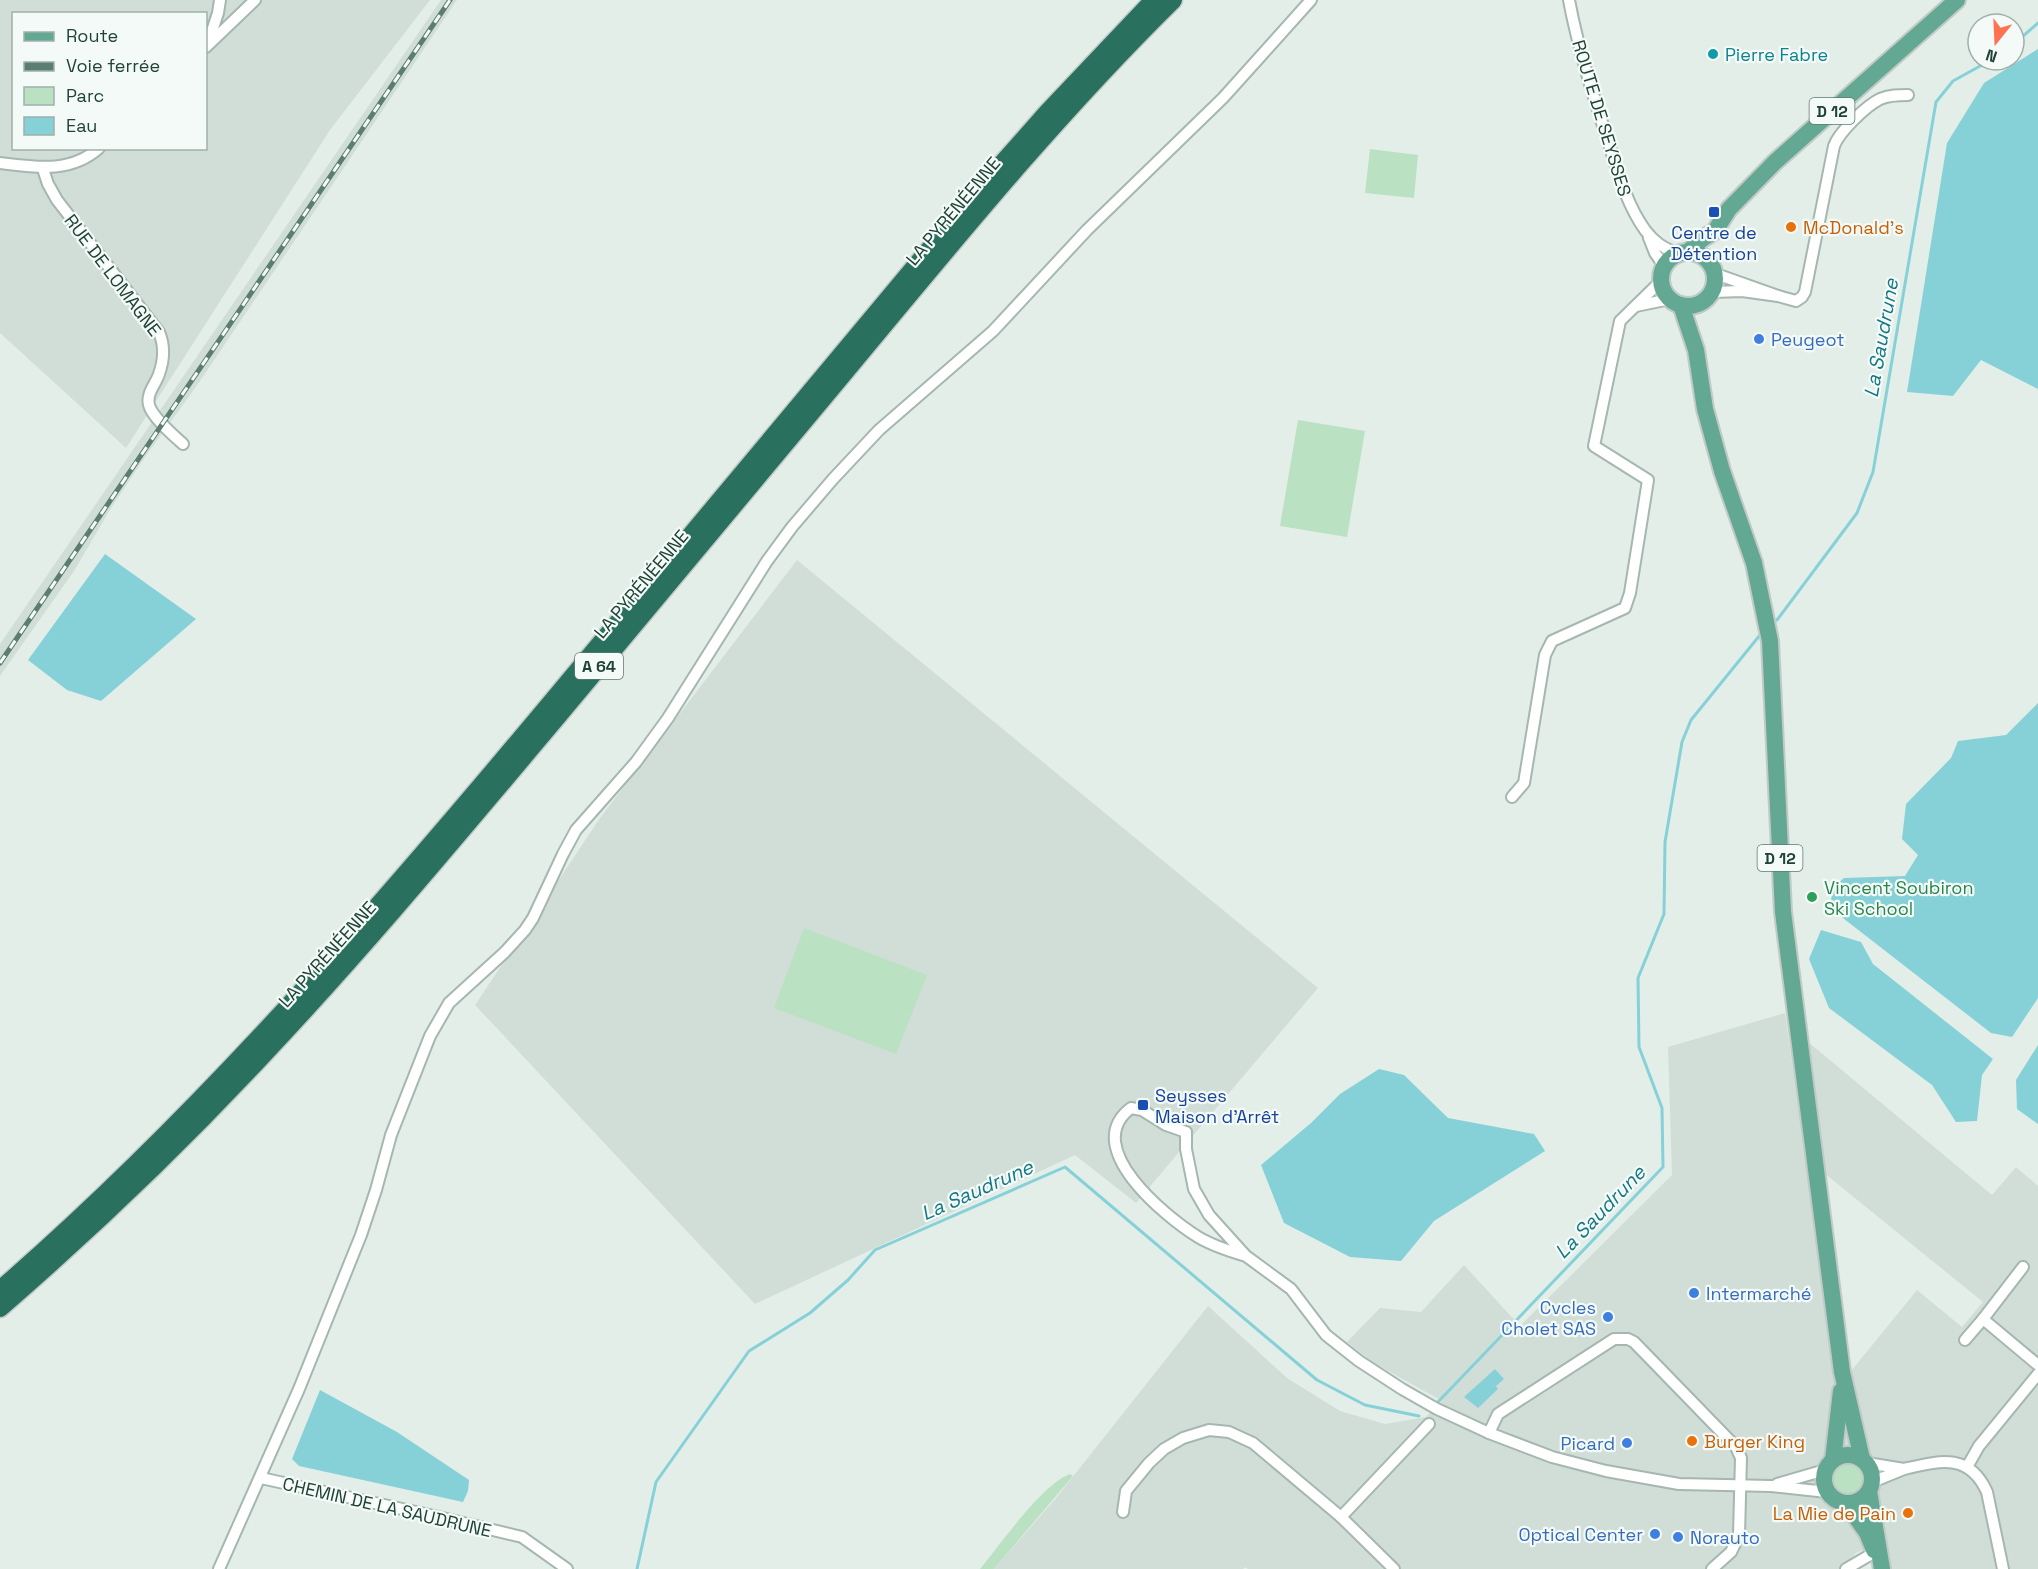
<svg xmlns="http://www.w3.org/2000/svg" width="2038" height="1569" font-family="'Space Grotesk',sans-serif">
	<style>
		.built { fill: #d1ded7; fill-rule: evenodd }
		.green { fill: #bae1c2 }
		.water { fill: #86d1d8 }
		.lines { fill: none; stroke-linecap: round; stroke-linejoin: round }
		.stream { stroke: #86d1d8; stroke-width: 3 }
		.minor-casing { stroke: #a5b7af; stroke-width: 14 }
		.primary-casing { stroke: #c1cac7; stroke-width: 20 }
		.motorway-casing { stroke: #c1cac7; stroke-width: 21 }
		.minor { stroke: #fff; stroke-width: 10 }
		.primary { stroke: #63a892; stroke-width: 16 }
		.motorway { stroke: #29715e; stroke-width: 18 }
		.rail-casing { stroke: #5b7d72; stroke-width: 5 }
		.rail { stroke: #f4faf7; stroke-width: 3; stroke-dasharray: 9; stroke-linecap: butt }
		.culture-dot { fill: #0f9aa8; stroke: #f4faf7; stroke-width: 2 }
		.transit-dot { fill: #1a4fb4; stroke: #f4faf7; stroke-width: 2 }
		.food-dot { fill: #e8710a; stroke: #f4faf7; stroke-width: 2 }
		.shop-dot { fill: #3f7fe0; stroke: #f4faf7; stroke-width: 2 }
		.leisure-dot { fill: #2e9e5b; stroke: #f4faf7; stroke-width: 2 }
		.labels { text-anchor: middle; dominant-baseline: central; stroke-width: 4.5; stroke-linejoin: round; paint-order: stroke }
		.shield { fill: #f4faf7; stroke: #607971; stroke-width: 1.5 }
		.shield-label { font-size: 16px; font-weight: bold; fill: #204237 }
		.culture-label { font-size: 18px; fill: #0d838f; stroke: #f4faf7; text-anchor: start }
		.street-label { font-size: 18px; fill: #204237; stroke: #f4faf7 }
		.food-label { font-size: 18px; fill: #c56008; stroke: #f4faf7; text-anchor: start }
		.transit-label { font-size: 18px; fill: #164399; stroke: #f4faf7 }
		.shop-label { font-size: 18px; fill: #366cbe; stroke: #f4faf7; text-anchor: start }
		.leisure-label { font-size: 18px; fill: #27864d; stroke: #f4faf7; text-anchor: start }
		.water-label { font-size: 20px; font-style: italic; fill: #147884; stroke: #f4faf7 }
	</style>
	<rect width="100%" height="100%" fill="#e3eee8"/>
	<g class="built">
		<path d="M0 0H430L330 130 126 448 0 333ZM14 14H206V148H14Z"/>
		<polygon points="441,0 457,0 198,384 145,457 111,508 74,571 0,676 0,644"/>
		<polygon points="797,560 1318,988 1136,1203 1075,1155 755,1304 475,1005 600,818"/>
		<polygon points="1785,1013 1838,1387 1917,1290 1962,1327 1983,1302 1824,1173 1807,1041 1992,1195 2016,1167 2038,1186 2038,1569 1889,1569 1882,1542 1856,1553 1840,1569 1248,1569 1245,1567 1243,1569 994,1569 1056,1498 1208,1306 1287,1378 1340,1411 1385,1424 1426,1417 1442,1401 1374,1363 1347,1342 1380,1308 1421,1312 1464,1265 1520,1326 1672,1175 1668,1047"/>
	</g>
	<g class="green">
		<polygon points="1370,149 1418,155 1414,198 1365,193"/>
		<polygon points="1298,420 1365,431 1347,537 1280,526"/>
		<polygon points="804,928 927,975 896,1054 774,1008"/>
		<circle cx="1848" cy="1478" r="17"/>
		<path d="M1070 1474 1073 1476 994 1569H980C1000 1545 1043 1483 1070 1474Z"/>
	</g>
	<g class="water">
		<polygon points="2038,49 2038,389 1981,360 1953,396 1907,392 1947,143 1984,83"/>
		<polygon points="105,554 196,619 101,701 67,690 28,660"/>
		<polygon points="2038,703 2038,998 2012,1037 1991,1033 1830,908 1833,887 1844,878 1905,876 1918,855 1902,839 1906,804 1951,758 1958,741 2006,735"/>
		<polygon points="1821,930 1861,942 1873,964 1993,1059 1982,1075 1977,1121 1956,1122 1932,1085 1829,1008 1809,959"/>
		<polygon points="2038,1045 2038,1124 2017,1109 2016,1080"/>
		<polygon points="1379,1069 1404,1075 1448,1118 1534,1134 1545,1151 1434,1221 1401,1261 1350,1257 1284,1223 1261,1165 1311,1123 1340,1094"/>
		<polygon points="1495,1369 1504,1379 1496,1386 1498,1389 1478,1408 1464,1397"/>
		<polygon points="320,1390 397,1432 469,1480 468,1491 463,1502 299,1466 292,1459"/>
	</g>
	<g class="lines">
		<g class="stream">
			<polyline points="2014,44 2038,23"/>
			<polyline points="1777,620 1857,513 1873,472 1936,102 1953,81 1991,60"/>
			<polyline points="1438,1402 1663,1167 1662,1108 1639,1047 1638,978 1664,914 1665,842 1682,742 1691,720 1760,635"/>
			<polyline points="637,1569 656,1482 749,1351 810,1313 848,1280 875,1250 1065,1167 1317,1380 1365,1405 1419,1416"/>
		</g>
		<g class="minor-casing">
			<g id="minor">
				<path d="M1569 0C1578 48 1593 95 1608 141 1618 172 1626 203 1645 230 1654 242 1663 248 1677 253"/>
				<polyline points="208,43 218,13 220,0"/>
				<polyline points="206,47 255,0"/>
				<path d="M0 163C34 167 70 174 99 148"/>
				<path d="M43 169 48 184 57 200 159 332C165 346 164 360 159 374 156 384 146 393 149 405 152 417 173 435 183 444"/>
				<polyline points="1649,238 1655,253 1664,266"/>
				<polyline points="1713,292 1742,291 1778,296 1716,274"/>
				<path d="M1778 296 1796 301 1802 297 1805 292 1834 146C1839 132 1866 106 1880 99 1889 95 1898 95 1908 95"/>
				<polyline points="1636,306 1670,299"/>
				<polyline points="1512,797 1524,783 1545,655 1552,641 1625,608 1630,593 1648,480 1594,446 1620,321 1661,281"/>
				<path d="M1246 1256C1229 1251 1213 1246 1198 1237 1166 1217 1079 1147 1131 1108L1142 1110 1166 1125 1186 1132V1149L1194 1189 1209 1215 1246 1256 1291 1289 1326 1335 1359 1361 1402 1389 1437 1409 1489 1433 1552 1457 1606 1471 1679 1484 1771 1486 1827 1492"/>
				<polyline points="1983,1319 2038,1365"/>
				<polyline points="1965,1340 1983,1319 2023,1267"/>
				<polyline points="1489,1433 1498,1414 1614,1339 1628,1339 1634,1342 1736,1447 1741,1458 1739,1535 1731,1552 1712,1569"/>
				<polyline points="1867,1463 1904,1469 1872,1482"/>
				<polyline points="1967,1467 1979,1446 2038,1374"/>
				<path d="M1904 1469C1939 1461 1969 1452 1987 1492L2003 1569"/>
				<polyline points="261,1478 434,1516 522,1537 567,1569"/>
				<polyline points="1777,1484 1825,1470"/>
				<polyline points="1123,1512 1126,1491 1149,1463 1164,1449 1183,1438 1209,1430 1229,1432 1253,1443 1341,1517 1394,1569"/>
				<polyline points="1341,1517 1429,1424"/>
				<polyline points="219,1569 299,1389 361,1235 376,1190 391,1135 430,1036 449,1003 505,952 525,930 533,918 563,854 576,830 636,762 668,718 767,561 792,527 833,479 879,430 993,331 1087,230 1223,98 1311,0"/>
				<polyline points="1846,1569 1875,1552"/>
			</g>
		</g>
		<g class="primary-casing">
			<g id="primary">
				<polyline points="1689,251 1702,239 1715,231 1729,209 1775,162 1957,0"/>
				<circle cx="1688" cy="279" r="27"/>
				<polyline points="1681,305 1696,350 1705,409 1722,471 1754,563 1770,641 1783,912 1842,1372 1862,1459"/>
				<circle cx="1848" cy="1479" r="24"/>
				<polyline points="1833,1460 1841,1391"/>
				<polyline points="1869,1491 1882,1569"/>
				<polyline points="1846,1503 1867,1533 1874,1550"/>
			</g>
		</g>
		<g class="motorway-casing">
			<g id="motorway">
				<path d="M0 1290C205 1112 381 906 555 698 698 526 841 354 985 183L1047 113 1154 0"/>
				<path d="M0 1308C91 1229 179 1145 261 1057 364 948 460 832 557 717 648 609 738 500 829 391 940 258 1049 122 1173 0"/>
			</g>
		</g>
		<use href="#minor" class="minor"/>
		<use href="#primary" class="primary"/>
		<use href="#motorway" class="motorway"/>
		<g class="rail-casing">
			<polyline id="rail" points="0,663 450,0"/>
		</g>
		<use href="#rail" class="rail"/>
	</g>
	<circle class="culture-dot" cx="1713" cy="54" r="6"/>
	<g class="transit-dot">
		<rect x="1708" y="206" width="12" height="12" rx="3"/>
		<rect x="1137" y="1099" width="12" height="12" rx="3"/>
	</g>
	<g class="food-dot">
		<circle cx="1791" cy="227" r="6"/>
		<circle cx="1692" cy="1441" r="6"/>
		<circle cx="1908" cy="1513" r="6"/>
	</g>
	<g class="shop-dot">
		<circle cx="1759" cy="339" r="6"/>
		<circle cx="1694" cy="1293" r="6"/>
		<circle cx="1608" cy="1317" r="6"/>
		<circle cx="1627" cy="1443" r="6"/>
		<circle cx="1655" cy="1534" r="6"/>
		<circle cx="1678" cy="1537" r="6"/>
	</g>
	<circle class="leisure-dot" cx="1812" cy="897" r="6"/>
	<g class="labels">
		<g class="shield">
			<rect x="1809.5" y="98" width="45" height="26" rx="4.5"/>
			<rect x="575" y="653" width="48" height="26" rx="4.5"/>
			<rect x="1757.5" y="845" width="45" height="26" rx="4.5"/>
		</g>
		<g class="shield-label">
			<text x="1832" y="111">D 12</text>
			<text x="599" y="666">A 64</text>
			<text x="1780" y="858">D 12</text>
		</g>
		<g class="culture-label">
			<text x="1725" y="54">Pierre Fabre</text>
		</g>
		<g class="street-label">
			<text transform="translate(1602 118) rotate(73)">ROUTE DE SEYSSES</text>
			<text transform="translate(953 211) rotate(-50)">LA PYRÉNÉENNE</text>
			<text transform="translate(113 275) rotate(53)">RUE DE LOMAGNE</text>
			<text transform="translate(641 584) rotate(-50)">LA PYRÉNÉENNE</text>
			<text transform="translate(327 954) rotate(-48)">LA PYRÉNÉENNE</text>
			<text transform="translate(387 1507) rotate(13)">CHEMIN DE LA SAUDRUNE</text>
		</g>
		<g class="food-label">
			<text x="1803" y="227">McDonald's</text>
			<text x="1704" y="1441">Burger King</text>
			<text x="1896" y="1513" text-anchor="end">La Mie de Pain</text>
		</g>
		<g class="transit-label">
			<text x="1714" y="232">Centre de<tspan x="1714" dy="21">Détention</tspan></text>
			<text x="1155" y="1095" text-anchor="start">Seysses<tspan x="1155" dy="21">Maison d'Arrêt</tspan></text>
		</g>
		<g class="shop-label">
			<text x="1771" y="339">Peugeot</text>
			<text x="1706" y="1293">Intermarché</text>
			<text x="1596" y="1307" text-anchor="end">Cvcles<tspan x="1596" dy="21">Cholet SAS</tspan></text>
			<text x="1615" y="1443" text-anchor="end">Picard</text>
			<text x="1643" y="1534" text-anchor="end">Optical Center</text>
			<text x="1690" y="1537">Norauto</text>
		</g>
		<g class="leisure-label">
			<text x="1824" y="887">Vincent Soubiron<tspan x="1824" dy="21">Ski School</tspan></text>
		</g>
		<g class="water-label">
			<text transform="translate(1881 338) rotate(-80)">La Saudrune</text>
			<text transform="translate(977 1190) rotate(-24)">La Saudrune</text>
			<text transform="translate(1600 1212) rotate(-46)">La Saudrune</text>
		</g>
	</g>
	<rect x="12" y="12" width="195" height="138" fill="#f4faf7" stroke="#9fb0aa" stroke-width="1.5"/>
	<rect x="24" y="32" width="30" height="9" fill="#63a892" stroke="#9fb0aa" stroke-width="1.5"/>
	<text x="66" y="42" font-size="18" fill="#204237">Route</text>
	<rect x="24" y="62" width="30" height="9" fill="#5b7d72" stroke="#9fb0aa" stroke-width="1.5"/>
	<text x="66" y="72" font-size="18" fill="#204237">Voie ferrée</text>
	<rect x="24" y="87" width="30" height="18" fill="#bae1c2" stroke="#9fb0aa" stroke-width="1.5"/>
	<text x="66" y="102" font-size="18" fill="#204237">Parc</text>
	<rect x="24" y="117" width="30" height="18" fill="#86d1d8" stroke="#9fb0aa" stroke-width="1.5"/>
	<text x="66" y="132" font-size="18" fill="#204237">Eau</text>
	<g transform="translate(1996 42) rotate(198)"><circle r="28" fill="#f4faf7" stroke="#9fb0aa" stroke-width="1.5"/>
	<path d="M0-4.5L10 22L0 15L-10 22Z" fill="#ff7150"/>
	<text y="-9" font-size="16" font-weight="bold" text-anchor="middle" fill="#204237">N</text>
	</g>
</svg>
